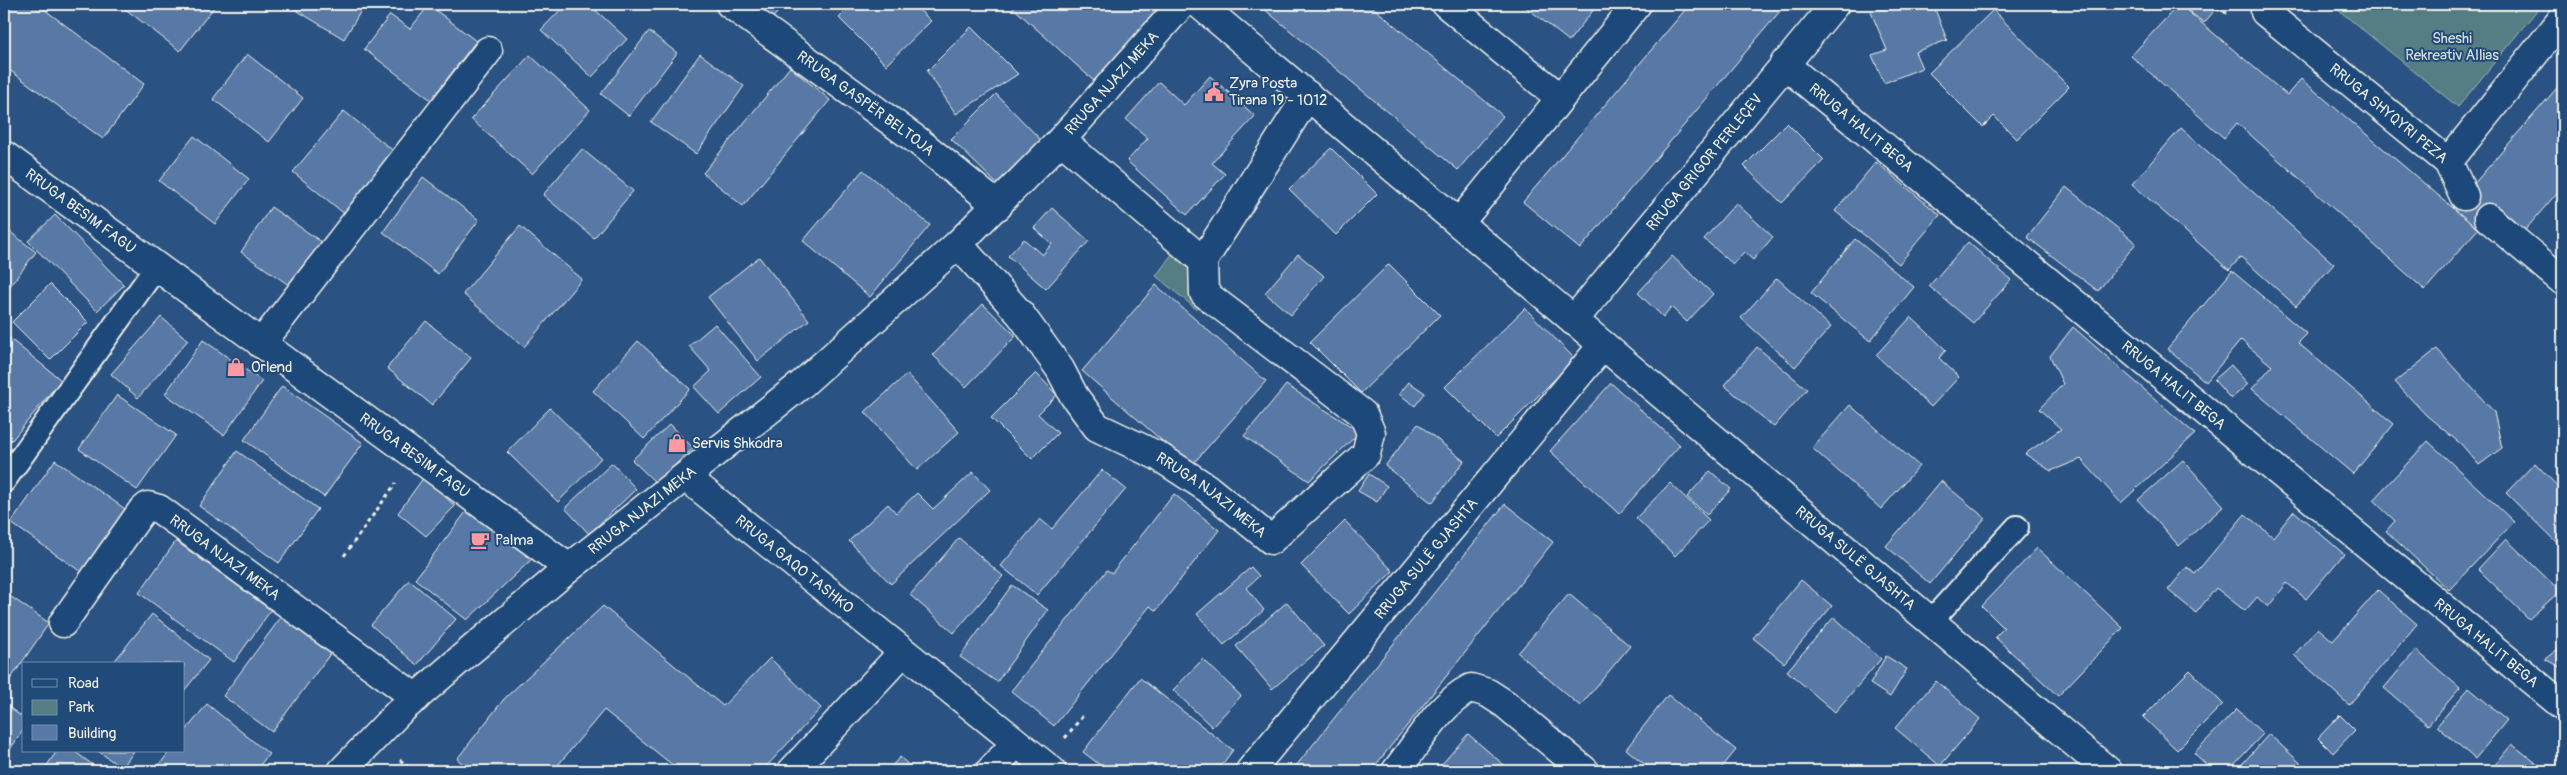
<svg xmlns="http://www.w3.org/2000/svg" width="2567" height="775" font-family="Pangolin,sans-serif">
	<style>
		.green { fill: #547d84; stroke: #a4b7b6 }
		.building { fill: #5879a5; stroke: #f4f1e8 }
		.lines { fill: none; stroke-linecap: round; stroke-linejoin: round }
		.lane-casing { stroke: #f4f1e8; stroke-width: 26 }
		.street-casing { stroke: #f4f1e8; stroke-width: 31 }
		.secondary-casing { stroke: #f4f1e8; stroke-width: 31 }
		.path { stroke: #f4f1e8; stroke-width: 3; stroke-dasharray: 4 4; stroke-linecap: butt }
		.lane { stroke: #1f4a7a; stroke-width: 22 }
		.street { stroke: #1f4a7a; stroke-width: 28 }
		.secondary { stroke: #1f4a7a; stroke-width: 28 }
		.labels { text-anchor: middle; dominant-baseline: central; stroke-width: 4; stroke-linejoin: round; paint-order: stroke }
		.park-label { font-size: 15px; fill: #dce0d9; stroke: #1f4a7a }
		.street-label { font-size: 15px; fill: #f4f1e8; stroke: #1f4a7a }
		.poi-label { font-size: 15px; fill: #f4f1e8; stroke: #1f4a7a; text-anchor: start }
	</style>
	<rect width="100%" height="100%" fill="#2a5383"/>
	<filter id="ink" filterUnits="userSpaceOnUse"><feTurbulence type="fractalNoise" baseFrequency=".02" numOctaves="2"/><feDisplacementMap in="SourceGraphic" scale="10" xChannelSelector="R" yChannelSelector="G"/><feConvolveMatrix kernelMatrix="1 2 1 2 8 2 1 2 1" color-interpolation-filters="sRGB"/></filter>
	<g filter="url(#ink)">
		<g class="green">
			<polygon points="2331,4 2542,4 2458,107"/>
			<polygon points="1178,246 1197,262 1196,309 1156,276"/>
		</g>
		<g class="building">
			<polygon points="4,4 37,4 144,84 103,139 4,66"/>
			<polygon points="127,4 212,4 215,6 180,51 124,8"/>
			<polygon points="286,4 365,4 344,39"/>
			<polygon points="566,4 589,4 627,39 592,77 541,30"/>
			<polygon points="749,4 785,4 769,22"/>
			<polygon points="853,4 913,4 931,21 886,65 839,18"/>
			<polygon points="1009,4 1166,4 1095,82"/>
			<polygon points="1258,4 1369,4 1503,116 1458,170"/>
			<polygon points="1522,4 1598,4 1569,41"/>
			<polygon points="1690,4 1786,4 1580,249 1523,202"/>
			<polygon points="1891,4 1933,4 1947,40 1915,52 1922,68 1884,83 1872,55 1887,50 1871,12"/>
			<polygon points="2179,4 2287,95 2301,79 2478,229 2425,290 2237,123 2224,138 2131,56"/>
			<polygon points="2191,4 2220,4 2204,23 2186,9"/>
			<polygon points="429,5 476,41 431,100 364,49 390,15 410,29"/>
			<polygon points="1993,10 2069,87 2017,139 1994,116 1983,127 1929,73"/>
			<polygon points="971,27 1018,74 956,114 927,71"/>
			<polygon points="649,31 677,53 629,116 601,94"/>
			<polygon points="247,54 303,98 269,142 213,99"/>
			<polygon points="700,54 744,86 696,154 651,122"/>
			<polygon points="530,55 590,110 532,174 471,119"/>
			<polygon points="790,67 830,100 743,206 703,173"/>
			<polygon points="1210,76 1255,116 1212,163 1225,174 1187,215 1127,161 1148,138 1126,119 1159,82 1184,105"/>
			<polygon points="2563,81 2563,186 2525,230 2498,206 2478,229 2453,208"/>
			<polygon points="996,94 1043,142 999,186 951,139"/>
			<polygon points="344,111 396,153 346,215 293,172"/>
			<polygon points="1787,123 1824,160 1782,203 1744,166"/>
			<polygon points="2181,128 2334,264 2296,306 2241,257 2229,270 2132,184"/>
			<polygon points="194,136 249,179 215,224 159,181"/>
			<polygon points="1331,148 1377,194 1336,235 1289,189"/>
			<polygon points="582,149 633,191 594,238 543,195"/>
			<polygon points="1876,162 1940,215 1899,264 1835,211"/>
			<polygon points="863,170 930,225 870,297 803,241"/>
			<polygon points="423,177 479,220 438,274 383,232"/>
			<polygon points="2066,187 2136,243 2098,291 2027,237"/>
			<polygon points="1736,203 1773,237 1753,260 1744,252 1733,264 1704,239"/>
			<polygon points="271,207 326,245 296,290 241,252"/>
			<polygon points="1052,208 1089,241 1046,289 1008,256 1024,239 1042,255 1052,244 1034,228"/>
			<polygon points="55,215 124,285 97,311 28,241"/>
			<polygon points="520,226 582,279 524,347 463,294"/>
			<polygon points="4,227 36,252 4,294"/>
			<polygon points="1855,239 1914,287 1870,341 1811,293"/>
			<polygon points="1968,242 2011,280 1973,323 1929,286"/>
			<polygon points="1298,254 1324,276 1291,315 1265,293"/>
			<polygon points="1672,256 1713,294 1687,322 1671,307 1663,317 1638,293"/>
			<polygon points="759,257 809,320 758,361 708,297"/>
			<polygon points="1389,264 1440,315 1361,393 1310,342"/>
			<polygon points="2232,271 2307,334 2298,343 2394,424 2353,474 2252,389 2272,366 2241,340 2206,382 2167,349"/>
			<polygon points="1777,278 1831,327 1795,367 1741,318"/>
			<polygon points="50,284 88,322 50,360 12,322"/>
			<polygon points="1156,285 1266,381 1191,466 1082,371"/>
			<polygon points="983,304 1016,336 966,387 933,355"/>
			<polygon points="1525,308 1575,359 1496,438 1445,387"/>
			<polygon points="161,317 188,340 138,398 111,374"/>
			<polygon points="1911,317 1946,350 1939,358 1959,377 1931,407 1876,355"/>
			<polygon points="426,321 471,358 432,405 387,368"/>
			<polygon points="715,324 761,377 719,414 694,387 711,371 689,346"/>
			<polygon points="2073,327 2195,434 2121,503 2081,459 2051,471 2025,454 2061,429 2039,409 2063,384 2050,356"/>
			<polygon points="4,334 61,380 12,440 4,434"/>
			<polygon points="203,340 262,381 224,435 165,394"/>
			<polygon points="638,341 690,389 644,439 593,391"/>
			<polygon points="1757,347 1807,389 1774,427 1724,385"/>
			<polygon points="2437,349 2494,412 2502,448 2479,465 2462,445 2426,415 2395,382"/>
			<polygon points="2231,365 2248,384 2231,399 2214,380"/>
			<polygon points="1036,373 1057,395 1038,414 1058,433 1032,459 991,418"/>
			<polygon points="907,374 959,432 917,470 865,412"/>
			<polygon points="1409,382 1425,393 1415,406 1399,394"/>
			<polygon points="1611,383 1680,445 1619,514 1550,451"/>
			<polygon points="1286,385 1360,432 1309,481 1244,436"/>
			<polygon points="282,386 363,443 324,497 244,440"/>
			<polygon points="117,395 176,435 137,490 79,449"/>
			<polygon points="1850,405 1919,466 1881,509 1812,448"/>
			<polygon points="550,408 601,458 558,502 507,452"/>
			<polygon points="670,424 693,448 656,483 632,460"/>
			<polygon points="1418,424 1464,461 1432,503 1385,466"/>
			<polygon points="2428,441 2514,522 2449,590 2386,531 2395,521 2373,500"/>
			<polygon points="237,451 318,509 279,563 199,506"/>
			<polygon points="55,460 128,511 84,574 11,523"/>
			<polygon points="2183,460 2224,506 2179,546 2138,500"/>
			<polygon points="612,463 636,489 589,534 565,508"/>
			<polygon points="2535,463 2563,492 2563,538 2557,543 2506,493"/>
			<polygon points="1102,470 1126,489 1037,595 1001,566 1040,519 1052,529"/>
			<polygon points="1710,471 1731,489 1707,515 1687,497"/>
			<polygon points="973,472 990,490 891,584 849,541 888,504 896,513 917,493 933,509"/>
			<polygon points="1369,474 1387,486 1377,502 1358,491"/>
			<polygon points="424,477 455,506 426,536 398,513"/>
			<polygon points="1941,481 1985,518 1930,584 1886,546"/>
			<polygon points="1670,483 1709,520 1675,556 1636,518"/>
			<polygon points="1174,494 1219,530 1156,611 1150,606 1054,726 1011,691 1107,570 1112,573"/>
			<polygon points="1505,504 1553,542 1371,771 1292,771"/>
			<polygon points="469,508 532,559 467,620 415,579"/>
			<polygon points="2294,511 2344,554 2306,599 2287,583 2268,607 2257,597 2245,611 2216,588 2196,613 2168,590 2187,567 2195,574 2245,514 2273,537"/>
			<polygon points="1345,521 1393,571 1349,614 1301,565"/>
			<polygon points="959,538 1003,576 954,633 910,595"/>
			<polygon points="2506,539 2560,591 2529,619 2478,569"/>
			<polygon points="176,541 271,610 234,662 139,593"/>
			<polygon points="2037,548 2123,628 2058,696 1995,637 2004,628 1982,606"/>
			<polygon points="1251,567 1259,576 1246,588 1264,610 1224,645 1197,614"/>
			<polygon points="409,580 456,619 417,665 371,625"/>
			<polygon points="1801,580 1832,606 1784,663 1753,638"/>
			<polygon points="1012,585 1048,610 997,682 960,657"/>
			<polygon points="2378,590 2417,624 2349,705 2294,655 2318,628 2333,641"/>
			<polygon points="4,592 49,623 5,687 4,685"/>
			<polygon points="1569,594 1630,646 1580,706 1518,653"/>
			<polygon points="1287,602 1324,646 1272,689 1236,646"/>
			<polygon points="603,606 723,706 770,658 821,708 762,771 680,771 604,710 553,771 472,771 457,759 504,699"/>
			<polygon points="284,613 333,650 272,732 223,696"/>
			<polygon points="152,614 209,660 184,691 184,664 113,663"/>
			<polygon points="1834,617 1881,659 1835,712 1787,671"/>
			<polygon points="2563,645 2563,669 2545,659"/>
			<polygon points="2416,650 2460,688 2428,725 2384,688"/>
			<polygon points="1886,656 1907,669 1890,697 1870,684"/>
			<polygon points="1203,659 1241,696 1212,727 1173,690"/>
			<polygon points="2190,670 2223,704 2177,750 2143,717"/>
			<polygon points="1140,678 1233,750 1217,771 1108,771 1083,752"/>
			<polygon points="1936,681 1980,719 1940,766 1895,728"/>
			<polygon points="2469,688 2507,720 2475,759 2437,726"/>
			<polygon points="1668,695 1736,750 1719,771 1653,771 1626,749"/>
			<polygon points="4,704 24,718 24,729 4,758"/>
			<polygon points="207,704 269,754 255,771 167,771 159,765 170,751 184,751 184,733"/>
			<polygon points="2237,709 2263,734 2228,771 2213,771 2194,753"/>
			<polygon points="2340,715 2355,730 2333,753 2318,738"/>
			<polygon points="1468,734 1511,771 1436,771"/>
			<polygon points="2269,734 2309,771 2236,771"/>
			<polygon points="2512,744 2546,771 2490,771"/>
			<polygon points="57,751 74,751 101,771 43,771"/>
			<polygon points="98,751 134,751 122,768"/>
			<polygon points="900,757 915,771 887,771"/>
		</g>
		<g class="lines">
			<g class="lane-casing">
				<g id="lane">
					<polyline points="4,481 157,266"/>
					<polyline points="1930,622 2017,527"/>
				</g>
			</g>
			<g class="street-casing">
				<g id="street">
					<path id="s1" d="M730 4 918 141 998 206"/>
					<path id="s2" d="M1199 4 2108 771"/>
					<polyline points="1446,4 1560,98"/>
					<path id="s3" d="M2271 4 2265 12 2448 162 2464 196"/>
					<path id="s4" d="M1784 64 2563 706"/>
					<polyline points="2448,162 2563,18"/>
					<polyline points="2488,218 2563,281"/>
					<polyline points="1460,222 1637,4"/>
					<path id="s5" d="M958 244 1021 315 1060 369 1074 396 1097 427 1158 456 1207 488 1271 540 1366 454 1371 433 1363 414 1204 293 1203 261 1061 140"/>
					<polyline points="1203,261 1308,95"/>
					<path id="s6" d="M1573 321 1835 4"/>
					<polyline points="261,344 488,51"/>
					<path id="s7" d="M63 623 141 512 148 506 159 509 416 698"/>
					<polyline points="792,771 903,652"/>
					<polyline points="990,771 1016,743"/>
					<path id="s8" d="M1250 771 1603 345"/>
					<path d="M1396 771C1418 743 1439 704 1471 688L1488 693 1505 704 1585 771"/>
				</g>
			</g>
			<g class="secondary-casing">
				<g id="secondary">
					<path id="s9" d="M4 155 569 568"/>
					<path id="s10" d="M686 477 1052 771"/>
					<path id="s11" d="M342 771 399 712 464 656 569 568 802 384 958 244 1061 140 1182 4"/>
				</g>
			</g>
			<g class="path">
				<polyline points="2216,9 2230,14"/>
				<polyline points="344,556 396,483"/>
				<polyline points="1065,738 1085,713"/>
				<polyline points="400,760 413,771"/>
			</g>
			<use href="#lane" class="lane"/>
			<use href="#street" class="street"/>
			<use href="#secondary" class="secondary"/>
		</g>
	</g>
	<defs>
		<g id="civic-bare" transform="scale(1.5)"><path d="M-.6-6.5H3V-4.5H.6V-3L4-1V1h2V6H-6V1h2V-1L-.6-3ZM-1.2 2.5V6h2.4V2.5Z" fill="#ff9aa2" stroke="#1f4a7a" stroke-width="2.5" paint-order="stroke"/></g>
		<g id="shop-bare" transform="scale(1.5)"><path d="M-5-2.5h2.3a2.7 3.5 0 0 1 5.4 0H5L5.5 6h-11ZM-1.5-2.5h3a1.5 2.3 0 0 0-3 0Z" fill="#ff9aa2" stroke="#1f4a7a" stroke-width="2.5" paint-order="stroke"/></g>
		<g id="cafe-bare" transform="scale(1.5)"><path d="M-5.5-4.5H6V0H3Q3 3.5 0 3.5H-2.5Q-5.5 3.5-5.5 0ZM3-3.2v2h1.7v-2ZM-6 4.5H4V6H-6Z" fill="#ff9aa2" stroke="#1f4a7a" stroke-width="2.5" paint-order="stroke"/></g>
	</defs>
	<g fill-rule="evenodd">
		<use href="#civic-bare" x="1214" y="92"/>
		<use href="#shop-bare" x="236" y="367"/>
		<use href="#shop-bare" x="677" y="443"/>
		<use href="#cafe-bare" x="480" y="540"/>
	</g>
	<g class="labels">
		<g class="park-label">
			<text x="2452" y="38">Sheshi<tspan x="2452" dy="17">Rekreativ Allias</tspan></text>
		</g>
		<g class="street-label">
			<text stroke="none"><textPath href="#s11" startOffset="1034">RRUGA NJAZI MEKA</textPath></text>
			<text stroke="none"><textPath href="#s1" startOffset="168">RRUGA GASPËR BELTOJA</textPath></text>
			<text stroke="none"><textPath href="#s3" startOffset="170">RRUGA SHYQYRI PEZA</textPath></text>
			<text stroke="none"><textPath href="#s4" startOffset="100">RRUGA HALIT BEGA</textPath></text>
			<text stroke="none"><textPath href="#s6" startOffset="206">RRUGA GRIGOR PERLEÇEV</textPath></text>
			<text stroke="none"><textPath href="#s9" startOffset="95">RRUGA BESIM FAGU</textPath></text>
			<text stroke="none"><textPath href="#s4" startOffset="505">RRUGA HALIT BEGA</textPath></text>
			<text stroke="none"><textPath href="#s9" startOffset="509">RRUGA BESIM FAGU</textPath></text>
			<text stroke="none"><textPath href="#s5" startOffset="364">RRUGA NJAZI MEKA</textPath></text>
			<text stroke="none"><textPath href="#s11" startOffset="398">RRUGA NJAZI MEKA</textPath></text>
			<text stroke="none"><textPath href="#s7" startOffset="238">RRUGA NJAZI MEKA</textPath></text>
			<text stroke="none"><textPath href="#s8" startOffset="276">RRUGA SULË GJASHTA</textPath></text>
			<text stroke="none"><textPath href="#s2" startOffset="859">RRUGA SULË GJASHTA</textPath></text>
			<text stroke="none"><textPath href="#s10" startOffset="139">RRUGA GAQO TASHKO</textPath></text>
			<text stroke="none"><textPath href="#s4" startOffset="910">RRUGA HALIT BEGA</textPath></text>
		</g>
		<g class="poi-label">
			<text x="1229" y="83">Zyra Posta<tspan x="1229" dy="17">Tirana 19 - 1012</tspan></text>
			<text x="251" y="367">Orlend</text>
			<text x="692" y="443">Servis Shkodra</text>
			<text x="495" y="540">Palma</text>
		</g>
	</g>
	<rect width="2567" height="775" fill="none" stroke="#1f4a7a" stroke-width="20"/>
	<rect x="10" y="10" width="2547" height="755" fill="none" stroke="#f4f1e8" stroke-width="2" filter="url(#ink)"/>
	<rect x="22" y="662" width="162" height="90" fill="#1f4a7a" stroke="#748da6"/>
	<rect x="32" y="679" width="25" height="8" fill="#1f4a7a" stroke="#748da6"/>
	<text x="68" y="688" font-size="15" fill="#f4f1e8">Road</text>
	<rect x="32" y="700" width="25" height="15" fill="#547d84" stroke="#748da6"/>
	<text x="68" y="712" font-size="15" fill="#f4f1e8">Park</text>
	<rect x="32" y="725" width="25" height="15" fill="#5879a5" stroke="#748da6"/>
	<text x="68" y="738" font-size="15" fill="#f4f1e8">Building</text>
</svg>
